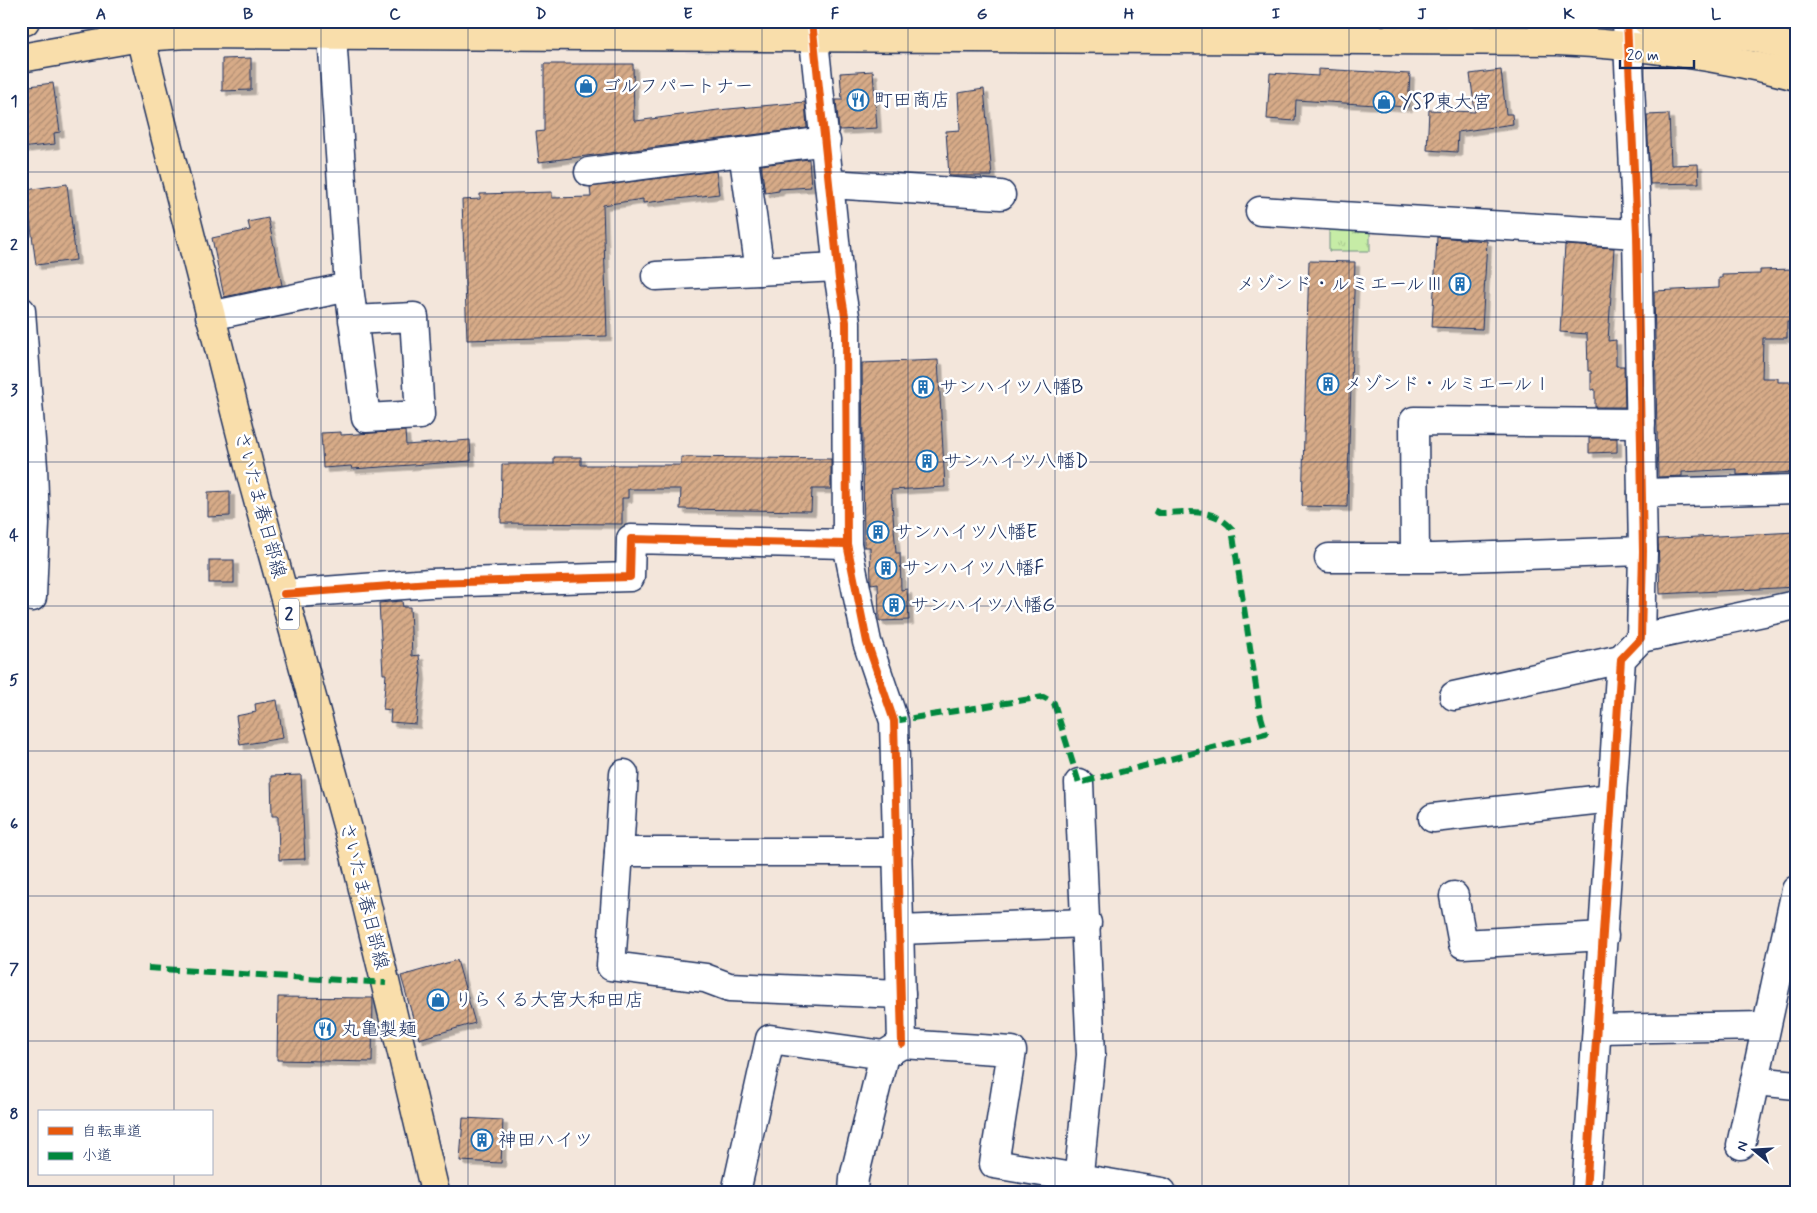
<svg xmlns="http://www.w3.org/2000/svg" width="1817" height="1213" font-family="Mynerve,'Klee One',sans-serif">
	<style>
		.park { fill: url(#park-tufts); stroke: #708e82 }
		.building { fill: url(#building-hatch); stroke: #1b2f5e; filter: url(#shadow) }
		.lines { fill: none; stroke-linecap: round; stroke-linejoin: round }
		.minor-casing { stroke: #1b2f5e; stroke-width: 31 }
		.primary-casing { stroke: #1b2f5e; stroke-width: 31 }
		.minor { stroke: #fff; stroke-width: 28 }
		.primary { stroke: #f9deab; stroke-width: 28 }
		.quiet { stroke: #00873e; stroke-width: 6; stroke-dasharray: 12 6; stroke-linecap: butt }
		.cycleway-casing { stroke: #fff; stroke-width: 11 }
		.cycleway { stroke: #e8590c; stroke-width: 8 }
		.grid { fill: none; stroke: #1b2f5e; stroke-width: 1; stroke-opacity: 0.55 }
		.labels { text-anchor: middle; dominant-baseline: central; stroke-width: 5; stroke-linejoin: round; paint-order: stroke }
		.shield { fill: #fff; stroke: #5f6d8e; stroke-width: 1 }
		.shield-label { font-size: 18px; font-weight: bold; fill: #1b2f5e }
		.poi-label { font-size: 19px; fill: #1b2f5e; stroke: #fff; text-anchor: start }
		.street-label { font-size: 19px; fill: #1b2f5e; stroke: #fff }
		.neatline { fill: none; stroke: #1b2f5e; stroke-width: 2 }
		.grid-label { font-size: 16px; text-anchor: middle; font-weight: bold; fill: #1b2f5e }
	</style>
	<defs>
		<pattern id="park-tufts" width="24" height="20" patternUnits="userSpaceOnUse" patternTransform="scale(1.25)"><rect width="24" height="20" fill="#c6eca6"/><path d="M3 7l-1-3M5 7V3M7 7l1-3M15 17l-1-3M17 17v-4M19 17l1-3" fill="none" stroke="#aacb91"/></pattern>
		<pattern id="building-hatch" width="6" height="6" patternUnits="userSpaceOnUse" patternTransform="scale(1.25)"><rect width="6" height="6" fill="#d7ab88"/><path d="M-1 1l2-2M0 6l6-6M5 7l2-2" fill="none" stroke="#ae8c72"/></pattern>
		<filter id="shadow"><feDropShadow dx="4.5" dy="4.5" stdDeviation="0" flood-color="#0004"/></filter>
	</defs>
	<rect width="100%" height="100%" fill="#f3e6db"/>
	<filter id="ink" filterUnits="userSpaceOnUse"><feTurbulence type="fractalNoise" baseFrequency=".02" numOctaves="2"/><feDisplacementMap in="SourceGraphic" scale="10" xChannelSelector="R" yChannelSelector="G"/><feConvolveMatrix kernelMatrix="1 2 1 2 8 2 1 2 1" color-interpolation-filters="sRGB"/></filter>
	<g filter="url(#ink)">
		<polygon class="park" points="1329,225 1370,226 1370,251 1329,251"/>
		<g class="building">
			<polygon points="251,58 251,90 222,91 222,59"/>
			<polygon points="544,64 633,64 634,120 636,121 718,110 805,102 807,128 539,162 536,132 544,131"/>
			<polygon points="1318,69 1410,74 1408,107 1296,100 1295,121 1267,119 1270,73 1318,76"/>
			<polygon points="1501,70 1506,114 1512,114 1513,124 1458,132 1457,152 1427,150 1429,110 1475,112 1470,74"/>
			<polygon points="873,71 877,128 839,130 836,100 842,100 840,73"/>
			<polygon points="53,83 60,132 54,133 55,144 21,148 21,87"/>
			<polygon points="984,89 992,176 949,176 946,131 960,130 958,93"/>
			<polygon points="1669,114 1671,165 1698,164 1699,183 1650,184 1647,115"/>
			<polygon points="809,159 811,187 779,189 779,191 765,193 761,165"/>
			<polygon points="716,171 719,194 643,203 643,199 603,205 607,336 467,340 462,200 480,199 480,194 552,192 552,198 591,197 590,187"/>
			<polygon points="67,184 76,260 36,265 26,190"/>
			<polygon points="268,218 282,285 224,297 212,238 250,230 248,222"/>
			<polygon points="1437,237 1487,241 1482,329 1432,327"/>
			<polygon points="1565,245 1614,248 1608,341 1616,340 1616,366 1624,366 1625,407 1595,407 1595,389 1591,390 1591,371 1588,371 1587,334 1560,332"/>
			<polygon points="1309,261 1355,262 1347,507 1302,506"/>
			<polygon points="1794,269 1794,322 1787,322 1787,338 1763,338 1762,378 1778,378 1778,382 1792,382 1792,437 1796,437 1796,472 1737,475 1737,469 1682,472 1682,476 1658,477 1654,291 1719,288 1719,278 1722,278 1722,275 1760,274 1760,270"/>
			<polygon points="938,360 945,487 891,490 896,553 900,553 901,590 907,589 909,620 879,621 878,583 871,584 870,547 864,547 862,363"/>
			<polygon points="405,431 406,445 470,440 471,461 352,469 351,466 323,468 321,433 341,432 341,435"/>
			<polygon points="1589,438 1617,438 1617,452 1589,453"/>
			<polygon points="554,457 581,457 581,465 681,465 681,457 831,459 831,489 812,489 811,511 680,509 681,489 628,489 628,498 622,498 622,524 501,523 502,464 554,464"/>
			<polygon points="230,491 230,516 208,517 208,492"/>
			<polygon points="1796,532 1796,587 1660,594 1658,539"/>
			<rect x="209" y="560" width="25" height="23"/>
			<polygon points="402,601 403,607 410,607 412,656 419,655 421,676 416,724 390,722 391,710 383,709 386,674 383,674 379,603"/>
			<polygon points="277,700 283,738 240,745 236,716 256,712 255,704"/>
			<polygon points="301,775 305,859 279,860 278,816 272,816 271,776"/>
			<polygon points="457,960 475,1023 419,1039 401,976"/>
			<polygon points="278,997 373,998 372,1062 277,1060"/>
			<polygon points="463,1118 503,1120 501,1163 460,1161"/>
		</g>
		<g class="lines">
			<g class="minor-casing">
				<g id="minor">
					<polyline points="812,21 839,279 846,322 847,544 867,642 894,721 902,1044"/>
					<polyline points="743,152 760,271"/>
					<polyline points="589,172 826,141"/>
					<polyline points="830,184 1001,195"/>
					<polyline points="1260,211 1637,234"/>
					<polyline points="656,276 838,267"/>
					<polyline points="349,287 366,418 420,415 414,317 353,320"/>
					<polyline points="21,311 33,467 35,523 32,597"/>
					<polyline points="210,316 349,287 332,35"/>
					<polyline points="1642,493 1796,489"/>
					<polyline points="1415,557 1414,421 1641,423"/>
					<polyline points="1329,558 1433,558 1643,551"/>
					<polyline points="284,594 430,583 630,577 631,539 847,544"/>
					<polyline points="1641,638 1796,605"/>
					<polyline points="1454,696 1621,659"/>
					<polyline points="1433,818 1612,798"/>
					<polyline points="619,852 624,774"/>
					<polyline points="898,852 619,852 611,966 705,978 729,987 901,994"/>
					<polyline points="1454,896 1463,944 1604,936"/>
					<polyline points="899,930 1087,923"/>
					<polyline points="1597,1029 1766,1026"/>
					<polyline points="884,1055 902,1044 1012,1051 994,1164 1162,1192"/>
					<polyline points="1756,1081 1796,1085"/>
					<polyline points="1741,1145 1796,890"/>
					<polyline points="736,1192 770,1039 884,1055 854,1178 853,1192"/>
					<polyline points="1077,1192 1091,1055 1079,783"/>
					<polyline points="1586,1192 1621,659 1641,638 1643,551 1637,234 1627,21"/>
				</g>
			</g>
			<g class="primary-casing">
				<g id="primary">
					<polyline points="136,21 253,482 354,851 435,1192"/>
					<polyline points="1647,21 1757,38 1796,48"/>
					<polyline points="21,22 25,21"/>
					<path d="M21 58 140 37 187 34 1558 41C1639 45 1717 55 1796 76"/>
				</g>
			</g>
			<use href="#minor" class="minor"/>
			<use href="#primary" class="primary"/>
			<g class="quiet">
				<path d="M894 721 1043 697 1054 703 1079 783 1266 734 1260 713 1232 529C1213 506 1186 513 1159 513L1153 510"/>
				<polyline points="148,968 386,983"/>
			</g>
			<g class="cycleway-casing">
				<g id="cycleway">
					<polyline points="812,21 839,279 846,322 847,544 867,642 894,721 902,1044"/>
					<polyline points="284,594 430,583 630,577 631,539 847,544"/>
					<polyline points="1586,1192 1621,659 1641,638 1643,551 1637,234 1627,21"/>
				</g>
			</g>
			<use href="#cycleway" class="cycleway"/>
		</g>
	</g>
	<path class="grid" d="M174 21V1112M321 21V1192M468 21V1192M615 21V1192M762 21V1192M908 21V1192M1055 21V1192M1202 21V1192M1349 21V1192M1496 21V1192M1643 21V1192M21 172H1796M21 317H1796M21 462H1796M21 606H1796M21 751H1796M21 896H1796M21 1041H1796M174 1174V1192"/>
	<defs>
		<g id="shop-ring" transform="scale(1.125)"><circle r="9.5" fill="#fff" stroke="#1f6fb2" stroke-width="1.5"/><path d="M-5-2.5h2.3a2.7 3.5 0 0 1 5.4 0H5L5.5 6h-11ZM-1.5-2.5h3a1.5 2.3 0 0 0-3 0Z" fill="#1f6fb2"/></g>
		<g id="restaurant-ring" transform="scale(1.125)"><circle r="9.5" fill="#fff" stroke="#1f6fb2" stroke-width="1.5"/><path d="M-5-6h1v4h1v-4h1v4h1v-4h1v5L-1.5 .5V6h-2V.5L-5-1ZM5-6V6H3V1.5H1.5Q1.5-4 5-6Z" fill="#1f6fb2"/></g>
		<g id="building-ring" transform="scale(1.125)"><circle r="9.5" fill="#fff" stroke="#1f6fb2" stroke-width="1.5"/><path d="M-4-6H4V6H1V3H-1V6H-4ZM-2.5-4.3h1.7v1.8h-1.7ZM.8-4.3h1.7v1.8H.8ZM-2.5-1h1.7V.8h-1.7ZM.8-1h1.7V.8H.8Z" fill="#1f6fb2"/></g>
	</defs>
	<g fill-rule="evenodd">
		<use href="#shop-ring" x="586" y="86"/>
		<use href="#restaurant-ring" x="858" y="100"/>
		<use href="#shop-ring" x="1384" y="102"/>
		<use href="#building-ring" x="1460" y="284"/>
		<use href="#building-ring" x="1328" y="384"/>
		<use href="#building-ring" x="923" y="387"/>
		<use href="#building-ring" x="927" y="461"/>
		<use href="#building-ring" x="878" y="532"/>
		<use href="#building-ring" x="886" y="568"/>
		<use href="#building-ring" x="894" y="605"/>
		<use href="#shop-ring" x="438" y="1000"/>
		<use href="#restaurant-ring" x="325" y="1029"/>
		<use href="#building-ring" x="482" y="1140"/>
	</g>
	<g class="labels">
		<rect class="shield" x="279" y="598.5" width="20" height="31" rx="4"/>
		<g class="shield-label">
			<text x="289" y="614">2</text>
		</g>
		<g class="poi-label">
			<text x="602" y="86">ゴルフパートナー</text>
			<text x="874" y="100">町田商店</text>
			<text x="1400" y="102">YSP東大宮</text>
			<text x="1444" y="284" text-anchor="end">メゾンド・ルミエールⅢ</text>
			<text x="1344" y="384">メゾンド・ルミエールⅠ</text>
			<text x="939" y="387">サンハイツ八幡B</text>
			<text x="943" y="461">サンハイツ八幡D</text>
			<text x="894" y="532">サンハイツ八幡E</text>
			<text x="902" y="568">サンハイツ八幡F</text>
			<text x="910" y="605">サンハイツ八幡G</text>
			<text x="454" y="1000">りらくる大宮大和田店</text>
			<text x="341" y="1029">丸亀製麺</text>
			<text x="498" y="1140">神田ハイツ</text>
		</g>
		<g class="street-label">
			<text transform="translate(260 505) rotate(75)">さいたま春日部線</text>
			<text transform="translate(364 896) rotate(76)">さいたま春日部線</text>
		</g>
	</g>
	<rect width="1817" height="1213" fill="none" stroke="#fff" stroke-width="55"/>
	<rect x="38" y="1110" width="175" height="65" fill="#ffffff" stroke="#a4acbf"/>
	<rect x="48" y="1127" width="25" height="8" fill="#e8590c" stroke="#a4acbf"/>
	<text x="82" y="1136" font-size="15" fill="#1b2f5e">自転車道</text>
	<rect x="48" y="1152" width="25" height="8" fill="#00873e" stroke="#a4acbf"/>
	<text x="82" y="1160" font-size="15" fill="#1b2f5e">小道</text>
	<g transform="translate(1754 1150) rotate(288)" stroke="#ffffff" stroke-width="4" paint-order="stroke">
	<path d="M0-4L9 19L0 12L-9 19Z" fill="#1b2f5e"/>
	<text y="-8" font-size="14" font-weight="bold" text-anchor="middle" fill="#1b2f5e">N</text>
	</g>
	<path d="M1620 60v8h74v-8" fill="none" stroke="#1b2f5e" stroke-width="2.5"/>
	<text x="1627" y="60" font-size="15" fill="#1b2f5e" stroke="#ffffff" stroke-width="4" paint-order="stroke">20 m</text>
	<rect x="28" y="28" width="1762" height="1158" class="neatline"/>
	<g class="grid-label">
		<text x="101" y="19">A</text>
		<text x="248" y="19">B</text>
		<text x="395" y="19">C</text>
		<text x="541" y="19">D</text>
		<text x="688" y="19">E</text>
		<text x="835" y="19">F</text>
		<text x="982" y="19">G</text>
		<text x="1129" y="19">H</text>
		<text x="1276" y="19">I</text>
		<text x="1422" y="19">J</text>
		<text x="1569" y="19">K</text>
		<text x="1716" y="19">L</text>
		<text x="14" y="106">1</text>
		<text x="14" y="250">2</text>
		<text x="14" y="395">3</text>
		<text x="14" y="540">4</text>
		<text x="14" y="685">5</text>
		<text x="14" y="829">6</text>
		<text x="14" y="974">7</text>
		<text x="14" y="1119">8</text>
	</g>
</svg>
